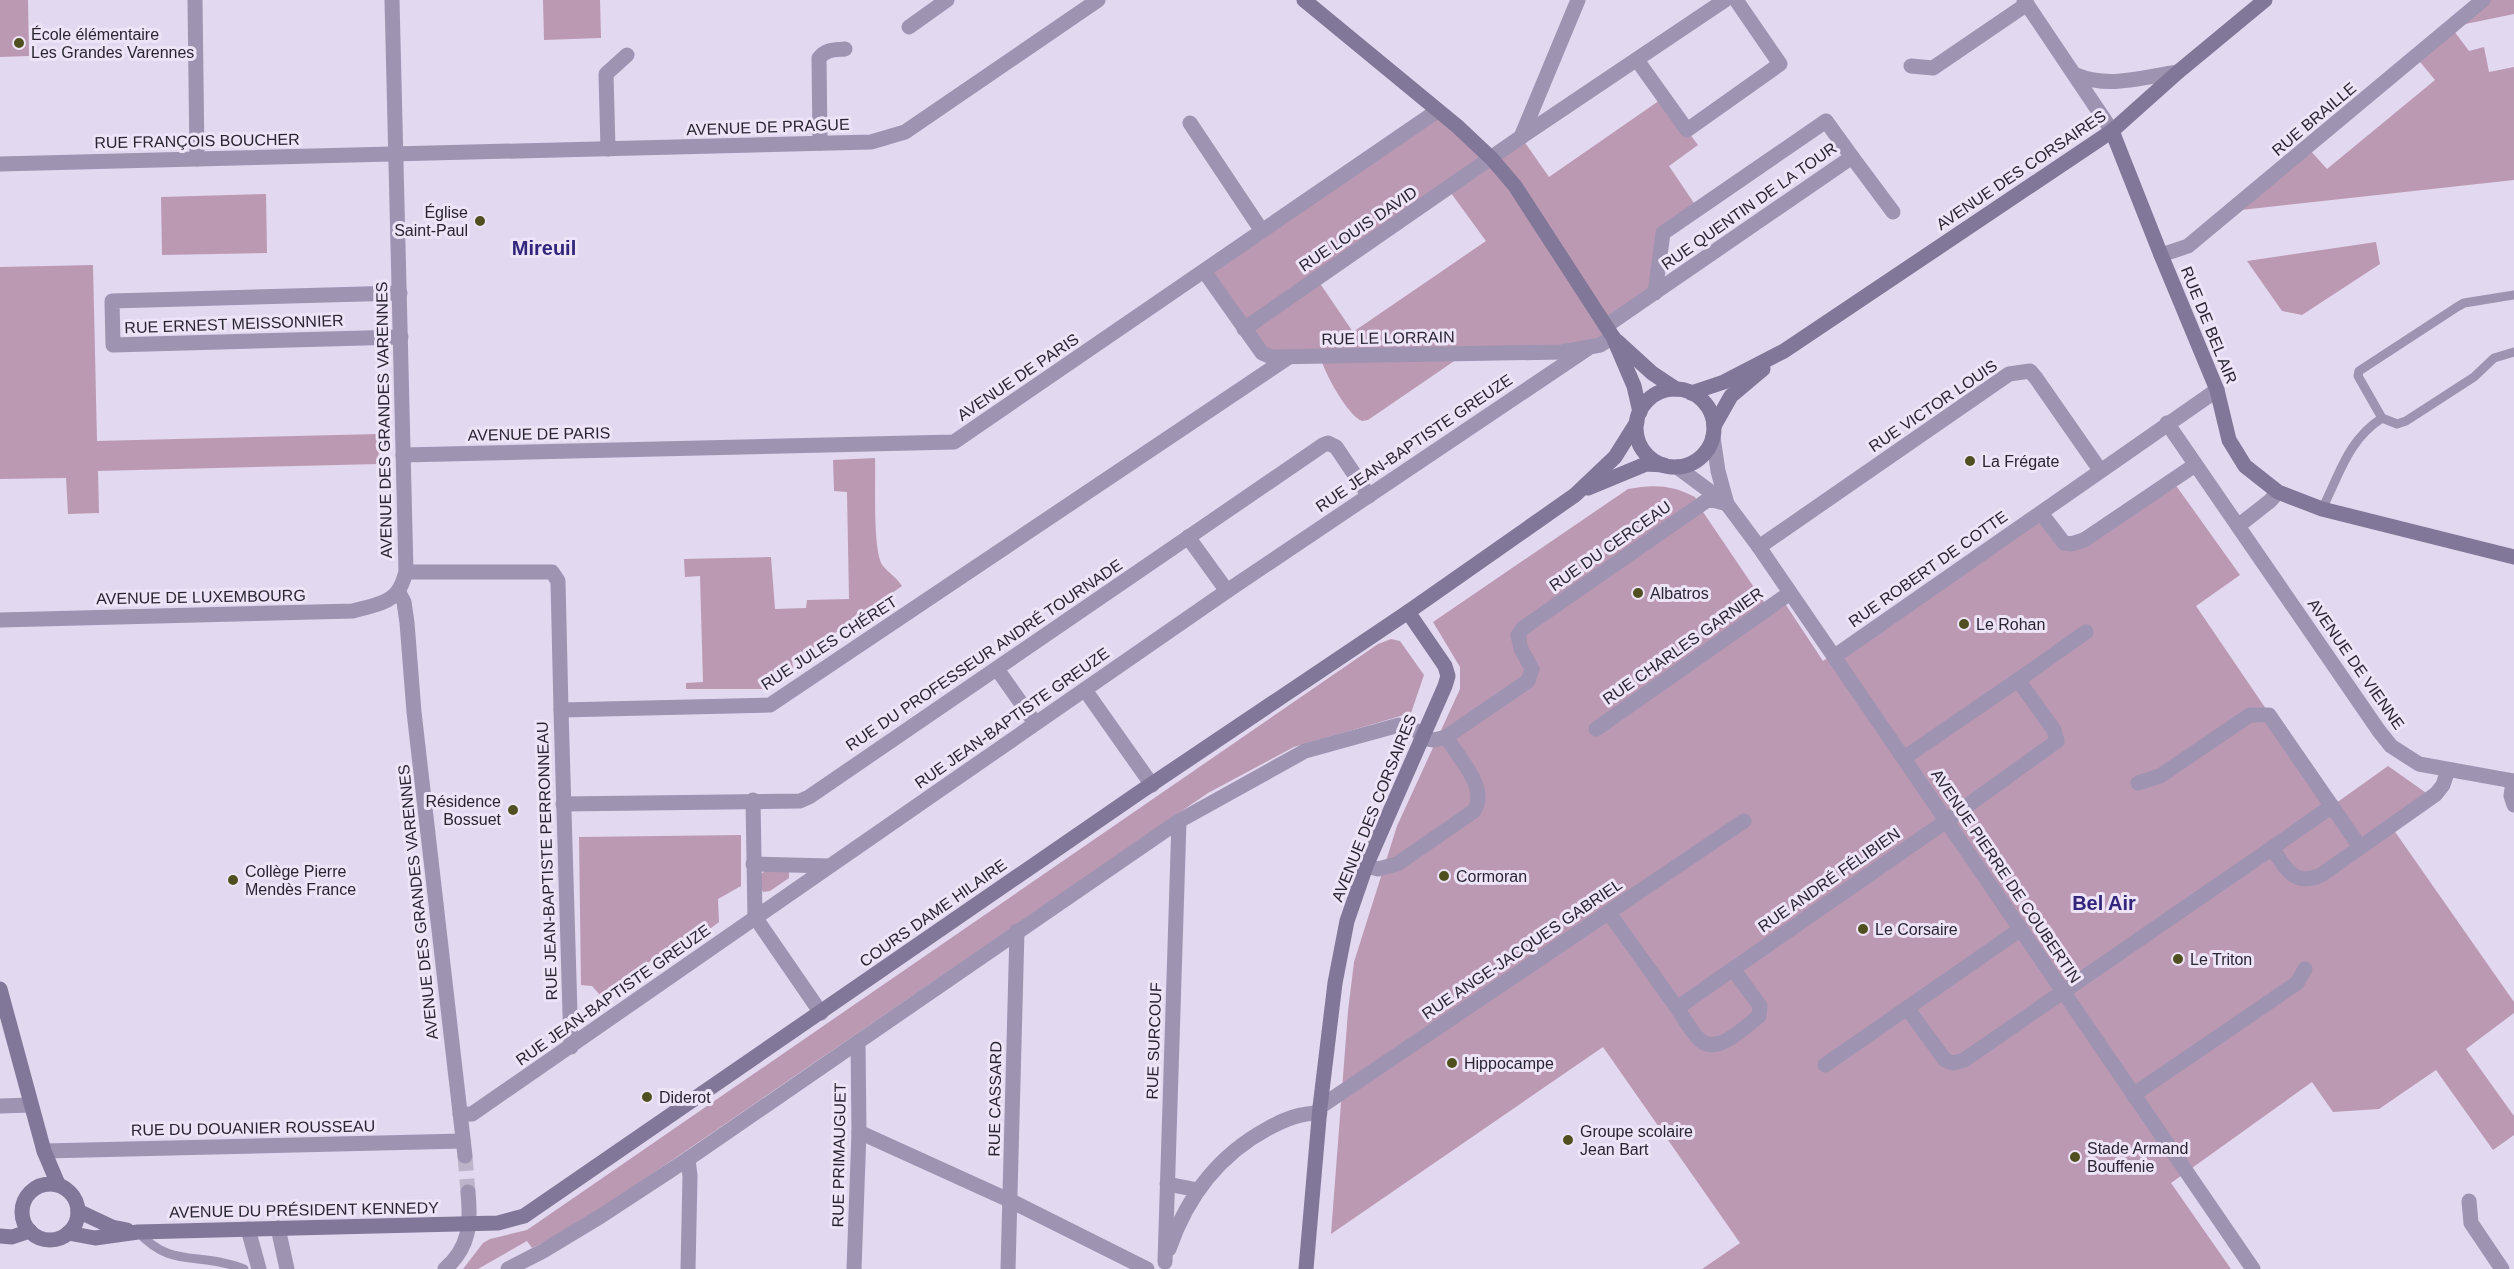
<svg xmlns="http://www.w3.org/2000/svg" width="2514" height="1269" font-family="Helvetica,sans-serif">
	<style>
		.green { fill: #bc99b3; fill-rule: evenodd }
		.lines { fill: none; stroke-linecap: round; stroke-linejoin: round }
		.street-tunnel { stroke: #bdb4c9; stroke-width: 15; stroke-dasharray: 15 8; stroke-linecap: butt }
		.lane { stroke: #9e93b1; stroke-width: 9 }
		.street { stroke: #9e93b1; stroke-width: 15 }
		.secondary { stroke: #807799; stroke-width: 15 }
		.poi-dot { fill: #504f1f; stroke: #ede4f7; stroke-width: 2 }
		.labels { text-anchor: middle; dominant-baseline: central; stroke-width: 6; stroke-linejoin: round; paint-order: stroke }
		.poi-label { font-size: 16px; fill: #292632; stroke: #ede4f7; text-anchor: start }
		.street-label { font-size: 16px; fill: #292632; stroke: #ede4f7 }
		.quarter-label { font-size: 20px; font-weight: bold; fill: #32257b; stroke: #ede4f7 }
	</style>
	<rect width="100%" height="100%" fill="#e2d8ef"/>
	<g class="green">
		<polygon points="0,0 28,0 29,56 0,57"/>
		<polygon points="543,0 600,0 601,38 544,40"/>
		<polygon points="2483,0 2514,0 2514,14 2451,27 2469,51 2484,47 2489,72 2514,67 2514,180 2232,211 2308,148 2327,169 2435,80 2416,57"/>
		<path d="M1663 98 1698 145 1669 166 1698 209 1663 234 1655 293 1607 326 1600 345 1463 355 1368 420 1362 421C1347 415 1324 372 1320 356L1271 357 1204 271 1437 111 1492 159 1521 137 1549 177ZM1448 189 1486 241 1353 332 1317 279Z"/>
		<polygon points="266,194 267,253 162,255 161,197"/>
		<polygon points="2376,242 2380,264 2302,315 2282,311 2247,261"/>
		<polygon points="93,265 97,441 378,434 379,464 98,471 99,513 68,514 66,478 0,479 0,267"/>
		<path d="M875 458C876 479 872 552 883 566 889 573 897 578 902 586L792 663 795 671 768 689H686V683L703 682 700 576 685 577 684 559 771 557 775 609 806 608 807 600 849 599 847 492 834 491 833 460Z"/>
		<path d="M2172 480 2240 575 2196 606 2332 806 2388 766 2432 797 2391 826 2514 1002V1013L2466 1049 2514 1116V1135L2493 1150 2436 1070 2379 1109 2333 1112 2312 1082 2171 1183 2231 1269H1702L1740 1243 1603 1047 1331 1234 1348 1011 1354 962 1397 826 1460 689V667L1433 622 1628 489C1653 484 1673 485 1695 497L1699 506 1768 608 1782 599 1823 661 2041 513 2064 543Z"/>
		<polygon points="1391,639 1400,641 1424,675 1411,713 1294,747 1208,793 579,1224 532,1248 527,1241 478,1269 463,1269 483,1243 490,1239 527,1230 1378,644"/>
		<polygon points="741,835 741,886 718,899 719,922 703,934 695,931 600,995 592,986 581,985 579,837"/>
		<polygon points="765,871 789,871 789,878 770,891 763,892 761,888 761,874"/>
	</g>
	<g class="lines">
		<polyline class="street-tunnel" points="465,1156 468,1192"/>
		<g class="lane">
			<polyline points="2514,295 2464,303 2457,307 2359,371 2358,376 2382,418 2397,424 2406,421 2474,377 2494,358 2514,352"/>
			<path d="M2322 509C2340 474 2347 441 2382 418"/>
			<path d="M138 1232C172 1269 197 1251 244 1269"/>
		</g>
		<g class="street">
			<polyline points="195,0 197,159"/>
			<polyline points="2024,0 2112,131"/>
			<polyline points="909,27 947,0"/>
			<polyline points="1637,60 1687,130 1780,64 1736,0"/>
			<polyline points="1911,66 1933,68 2027,4"/>
			<path d="M2076 75C2110 89 2143 77 2178 72"/>
			<polyline points="1190,123 1262,231"/>
			<polyline points="1521,137 1725,0"/>
			<path d="M820 143 819 58C826 49 834 50 845 49"/>
			<polyline points="608,149 606,74 627,55"/>
			<polyline points="1852,157 1893,212"/>
			<polyline points="0,164 871,142 905,132 1098,0"/>
			<polyline points="2161,255 2188,246 2483,0"/>
			<polyline points="1204,271 1262,353 1271,357 1562,352 1600,345 1613,337"/>
			<polyline points="400,293 112,301 113,345 401,337"/>
			<polyline points="1606,326 1852,157 1826,121 1663,233 1655,293"/>
			<polyline points="1244,329 1521,137 1578,0"/>
			<polyline points="2167,423 2379,731 2391,746 2419,764 2514,781"/>
			<polyline points="1713,437 1718,471 1727,504"/>
			<polyline points="403,455 954,442 1437,111"/>
			<polyline points="1677,467 1727,504 1759,547 2253,1269"/>
			<polyline points="2041,513 2064,543 2071,544 2084,540 2195,465"/>
			<polyline points="2238,526 2270,501 2278,492"/>
			<polyline points="1188,537 1227,591"/>
			<polyline points="1759,547 2009,374 2030,371 2036,378 2100,470"/>
			<polyline points="406,572 552,572 558,581 561,710 770,705 1289,357"/>
			<polyline points="398,591 404,602 407,623 414,712 465,1156"/>
			<path d="M0 620 353 611C367 607 389 604 398 591 402 586 404 578 406 572L392 0"/>
			<polyline points="1835,656 2217,390"/>
			<polyline points="997,669 1035,723"/>
			<polyline points="2018,680 2086,632"/>
			<polyline points="1085,690 1152,785"/>
			<polyline points="561,710 571,1047"/>
			<polyline points="1596,729 1790,593"/>
			<polyline points="1421,738 1434,740 1446,737 1528,681 1532,669 1521,649 1518,635 1523,628 1709,499 1724,503"/>
			<polyline points="2513,781 2511,796 2514,805"/>
			<polyline points="2138,783 2160,776 2250,715 2269,715 2360,847"/>
			<polyline points="753,800 755,917 821,1013"/>
			<polyline points="563,804 800,801 809,797 1323,445 1328,443 1336,447 1369,496"/>
			<polyline points="2272,848 2332,806"/>
			<polyline points="753,864 829,866"/>
			<path d="M1366 866 1378 869 1397 864 1474 811C1489 788 1458 757 1446 737"/>
			<polyline points="1609,913 1677,1008 1939,826 2057,741 2054,730 2018,680 1904,758"/>
			<path d="M1677 1008C1684 1018 1690 1030 1699 1039 1716 1057 1745 1027 1759 1016L1760 1006 1733 969"/>
			<path d="M1907 1008 1945 1060 1953 1063 1964 1060 2272 848C2286 868 2293 887 2321 875L2436 794 2443 785 2448 770"/>
			<polyline points="1825,1065 2021,929"/>
			<polyline points="2133,1095 2297,983 2305,969"/>
			<polyline points="0,1106 31,1105"/>
			<polyline points="1320,1107 1744,821"/>
			<polyline points="460,1114 472,1114 1227,591 1587,349"/>
			<polyline points="859,1132 1011,1201 1147,1269"/>
			<polyline points="44,1151 463,1141"/>
			<polyline points="688,1159 690,1176 688,1269"/>
			<polyline points="1167,1184 1198,1190"/>
			<polyline points="2469,1201 2471,1223 2502,1269"/>
			<polyline points="278,1228 287,1269"/>
			<polyline points="248,1229 259,1269"/>
			<path d="M1169 1249C1187 1197 1219 1155 1267 1129 1285 1119 1300 1113 1320 1113"/>
			<polyline points="1165,1262 1179,821"/>
			<path d="M445 1269C470 1247 471 1223 468 1192"/>
			<polyline points="508,1269 543,1251 601,1216 688,1159 1179,821 1305,751 1399,725 1423,733"/>
			<polyline points="854,1269 859,1132 858,1042"/>
			<polyline points="1008,1269 1017,931"/>
		</g>
		<g class="secondary">
			<polyline points="1304,0 1457,126 1492,159 1515,186 1613,337 1634,386 1640,412"/>
			<polyline points="2112,131 2161,255 2217,390 2229,440 2245,466 2278,492 2322,509 2514,557"/>
			<polyline points="1617,341 1652,373 1676,389"/>
			<circle cx="1675" cy="428" r="39"/>
			<polyline points="1691,393 1724,382 1784,351 2112,131 2178,72 2265,0"/>
			<polyline points="1714,426 1731,396 1763,369"/>
			<polyline points="1588,488 1646,464 1664,465"/>
			<polyline points="0,989 44,1151 58,1184"/>
			<circle cx="50" cy="1212" r="28"/>
			<polyline points="78,1211 112,1227 127,1230"/>
			<polyline points="68,1233 95,1238 138,1232 498,1223 524,1216 1140,792 1408,612 1575,495 1615,457 1637,422"/>
			<polyline points="0,1236 12,1237 30,1231"/>
			<polyline points="1306,1269 1320,1107 1335,983 1347,921 1366,866 1445,686 1448,676 1445,666 1408,612"/>
		</g>
	</g>
	<g class="poi-dot">
		<circle cx="19" cy="43" r="6"/>
		<circle cx="480" cy="221" r="6"/>
		<circle cx="1970" cy="461" r="6"/>
		<circle cx="1638" cy="593" r="6"/>
		<circle cx="1964" cy="624" r="6"/>
		<circle cx="513" cy="810" r="6"/>
		<circle cx="1444" cy="876" r="6"/>
		<circle cx="233" cy="880" r="6"/>
		<circle cx="1863" cy="929" r="6"/>
		<circle cx="2178" cy="959" r="6"/>
		<circle cx="1452" cy="1063" r="6"/>
		<circle cx="647" cy="1097" r="6"/>
		<circle cx="1568" cy="1140" r="6"/>
		<circle cx="2075" cy="1157" r="6"/>
	</g>
	<g class="labels">
		<g class="poi-label">
			<text x="31" y="34">École élémentaire<tspan x="31" dy="18">Les Grandes Varennes</tspan></text>
			<text x="468" y="212" text-anchor="end">Église<tspan x="468" dy="18">Saint-Paul</tspan></text>
			<text x="1982" y="461">La Frégate</text>
			<text x="1650" y="593">Albatros</text>
			<text x="1976" y="624">Le Rohan</text>
			<text x="501" y="801" text-anchor="end">Résidence<tspan x="501" dy="18">Bossuet</tspan></text>
			<text x="245" y="871">Collège Pierre<tspan x="245" dy="18">Mendès France</tspan></text>
			<text x="1456" y="876">Cormoran</text>
			<text x="1875" y="929">Le Corsaire</text>
			<text x="2190" y="959">Le Triton</text>
			<text x="1464" y="1063">Hippocampe</text>
			<text x="659" y="1097">Diderot</text>
			<text x="1580" y="1131">Groupe scolaire<tspan x="1580" dy="18">Jean Bart</tspan></text>
			<text x="2087" y="1148">Stade Armand<tspan x="2087" dy="18">Bouffenie</tspan></text>
		</g>
		<g class="street-label">
			<text transform="translate(2314 119) rotate(-40)">RUE BRAILLE</text>
			<text transform="translate(768 127) rotate(-2)">AVENUE DE PRAGUE</text>
			<text transform="translate(197 141) rotate(-1)">RUE FRANÇOIS BOUCHER</text>
			<text transform="translate(2021 170) rotate(-34)">AVENUE DES CORSAIRES</text>
			<text transform="translate(1749 206) rotate(-35)">RUE QUENTIN DE LA TOUR</text>
			<text transform="translate(1358 229) rotate(-34)">RUE LOUIS DAVID</text>
			<text transform="translate(234 324) rotate(-2)">RUE ERNEST MEISSONNIER</text>
			<text transform="translate(2209 325) rotate(68)">RUE DE BEL AIR</text>
			<text transform="translate(1388 338) rotate(-1)">RUE LE LORRAIN</text>
			<text transform="translate(1018 377) rotate(-34)">AVENUE DE PARIS</text>
			<text transform="translate(1933 406) rotate(-34)">RUE VICTOR LOUIS</text>
			<text transform="translate(384 420) rotate(-91)">AVENUE DES GRANDES VARENNES</text>
			<text transform="translate(539 434) rotate(-1)">AVENUE DE PARIS</text>
			<text transform="translate(1414 443) rotate(-34)">RUE JEAN-BAPTISTE GREUZE</text>
			<text transform="translate(1610 546) rotate(-35)">RUE DU CERCEAU</text>
			<text transform="translate(1928 569) rotate(-35)">RUE ROBERT DE COTTE</text>
			<text transform="translate(201 597) rotate(-1)">AVENUE DE LUXEMBOURG</text>
			<text transform="translate(829 643) rotate(-33)">RUE JULES CHÉRET</text>
			<text transform="translate(1683 646) rotate(-35)">RUE CHARLES GARNIER</text>
			<text transform="translate(984 655) rotate(-34)">RUE DU PROFESSEUR ANDRÉ TOURNADE</text>
			<text transform="translate(2356 664) rotate(55)">AVENUE DE VIENNE</text>
			<text transform="translate(1012 718) rotate(-35)">RUE JEAN-BAPTISTE GREUZE</text>
			<text transform="translate(1374 808) rotate(-68)">AVENUE DES CORSAIRES</text>
			<text transform="translate(547 861) rotate(-92)">RUE JEAN-BAPTISTE PERRONNEAU</text>
			<text transform="translate(2006 876) rotate(56)">AVENUE PIERRE DE COUBERTIN</text>
			<text transform="translate(1829 880) rotate(-35)">RUE ANDRÉ FÉLIBIEN</text>
			<text transform="translate(418 902) rotate(-96)">AVENUE DES GRANDES VARENNES</text>
			<text transform="translate(933 913) rotate(-35)">COURS DAME HILAIRE</text>
			<text transform="translate(1522 949) rotate(-34)">RUE ANGE-JACQUES GABRIEL</text>
			<text transform="translate(613 995) rotate(-35)">RUE JEAN-BAPTISTE GREUZE</text>
			<text transform="translate(1154 1041) rotate(-88)">RUE SURCOUF</text>
			<text transform="translate(995 1099) rotate(-89)">RUE CASSARD</text>
			<text transform="translate(253 1128) rotate(-1)">RUE DU DOUANIER ROUSSEAU</text>
			<text transform="translate(839 1155) rotate(-89)">RUE PRIMAUGUET</text>
			<text transform="translate(304 1210) rotate(-1)">AVENUE DU PRÉSIDENT KENNEDY</text>
		</g>
		<g class="quarter-label">
			<text x="544" y="248">Mireuil</text>
			<text x="2104" y="903">Bel Air</text>
		</g>
	</g>
</svg>
